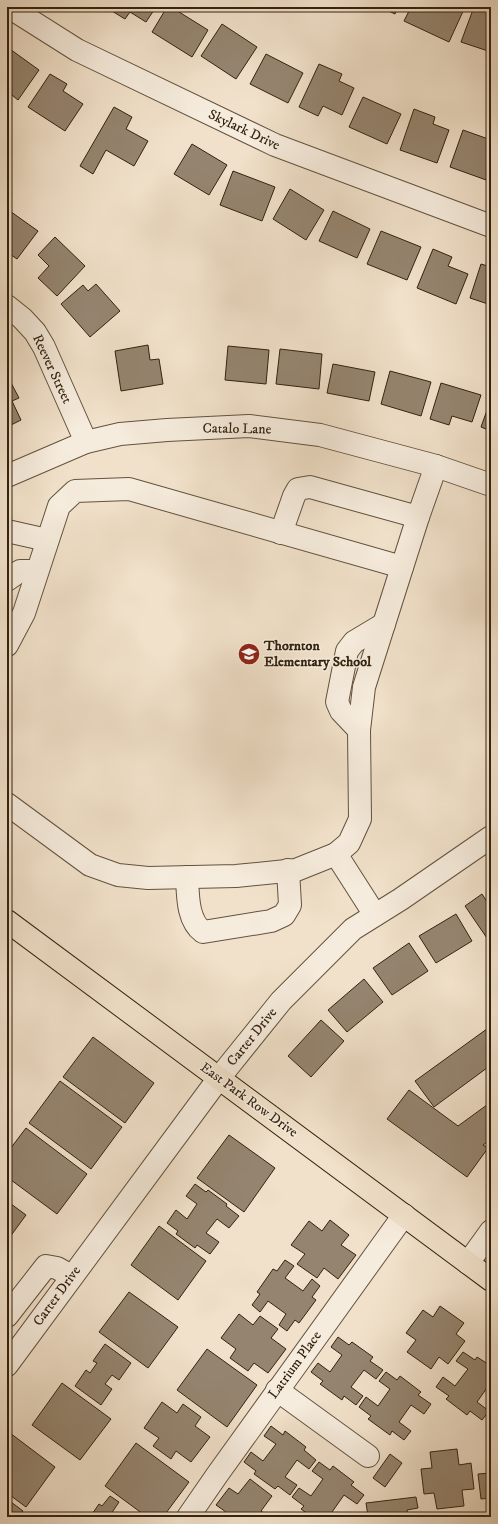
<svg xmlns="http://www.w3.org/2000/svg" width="498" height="1524" font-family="'IM FELL DW Pica',serif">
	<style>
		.building { fill: #958570; stroke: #32220f }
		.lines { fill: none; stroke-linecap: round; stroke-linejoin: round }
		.minor-casing { stroke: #62523e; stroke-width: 24 }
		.major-casing { stroke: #32220f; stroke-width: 24 }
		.minor { stroke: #f6ecdd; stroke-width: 22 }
		.major { stroke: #f1e1ca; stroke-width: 22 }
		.labels { text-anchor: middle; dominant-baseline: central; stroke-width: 3; stroke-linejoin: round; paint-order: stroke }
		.street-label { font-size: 14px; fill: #32220f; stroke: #f6ecdd }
		.poi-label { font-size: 14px; font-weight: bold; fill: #32220f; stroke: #f6ecdd; text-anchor: start }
	</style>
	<rect width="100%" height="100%" fill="#f1e1ca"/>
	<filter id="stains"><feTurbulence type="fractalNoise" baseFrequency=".005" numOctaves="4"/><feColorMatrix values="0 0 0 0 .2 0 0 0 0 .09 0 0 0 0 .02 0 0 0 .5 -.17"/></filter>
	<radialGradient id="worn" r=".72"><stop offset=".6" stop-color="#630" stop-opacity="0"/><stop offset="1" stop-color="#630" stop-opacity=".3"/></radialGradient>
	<g class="building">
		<polygon points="107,7 156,7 146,22 130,12 125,19 107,8"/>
		<polygon points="167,7 171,7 208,30 192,57 152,32"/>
		<polygon points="380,7 398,7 395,14"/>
		<polygon points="411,7 465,7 449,42 404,21"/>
		<polygon points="474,7 482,7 491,10 491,52 461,42"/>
		<polygon points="222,24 257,47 236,79 201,56"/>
		<polygon points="7,47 39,70 18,100 7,91"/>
		<polygon points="266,54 303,73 288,103 250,84"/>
		<polygon points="319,64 342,74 339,81 354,88 342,115 323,106 318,116 299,107"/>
		<polygon points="50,74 67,84 63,91 83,104 65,131 28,107"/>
		<polygon points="363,97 401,114 387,144 349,127"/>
		<polygon points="114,107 132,117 126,129 148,141 134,166 106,150 93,174 80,166"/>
		<polygon points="414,109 435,117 433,124 449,130 437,163 400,150"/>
		<polygon points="463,130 491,140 491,176 489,181 450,167"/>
		<polygon points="192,144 227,165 209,195 174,174"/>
		<polygon points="233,171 275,187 262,221 220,205"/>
		<polygon points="290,189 324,210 306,240 273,219"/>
		<polygon points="7,209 38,231 17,259 7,252"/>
		<polygon points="333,211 370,229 357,258 319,241"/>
		<polygon points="381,231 421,247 407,280 367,264"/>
		<polygon points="55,237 85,266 57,296 38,278 49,266 38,255"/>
		<polygon points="433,249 452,257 448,266 468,274 456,304 417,288"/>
		<polygon points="481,264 491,267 491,305 470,298"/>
		<polygon points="96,284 120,311 90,337 61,304 83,285 88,291"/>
		<polygon points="148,345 150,360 159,359 163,384 121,391 115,351"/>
		<polygon points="228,346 269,350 266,384 225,380"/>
		<polygon points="280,349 322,354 319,389 276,384"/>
		<polygon points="333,364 375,372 369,401 327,393"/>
		<polygon points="390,371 431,382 421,416 381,404"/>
		<polygon points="7,379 9,379 19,398 12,401 21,420 7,427"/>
		<polygon points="441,383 481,395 472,422 452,416 449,425 430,419"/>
		<polygon points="491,399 491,431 481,427"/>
		<polygon points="482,894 491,908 491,944 465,906"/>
		<polygon points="456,914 472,941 436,963 419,936"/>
		<polygon points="409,943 428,971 392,995 373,968"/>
		<polygon points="364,979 383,1002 347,1032 328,1010"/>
		<polygon points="321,1020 344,1041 311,1077 288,1056"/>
		<polygon points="491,1026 491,1065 434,1107 415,1081"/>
		<polygon points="93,1037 154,1083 125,1123 63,1077"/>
		<polygon points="60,1081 122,1127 91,1169 29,1123"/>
		<polygon points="409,1090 458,1126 491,1102 491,1139 483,1145 488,1148 467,1177 387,1119"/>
		<polygon points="26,1128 87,1174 57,1214 7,1177 7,1153"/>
		<polygon points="229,1135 275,1168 244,1212 197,1178"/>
		<polygon points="195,1184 206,1192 208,1190 227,1204 226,1206 239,1216 229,1228 217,1219 206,1233 219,1242 210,1254 197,1245 195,1248 176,1234 178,1231 167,1223 176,1210 187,1219 197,1204 186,1196"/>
		<polygon points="7,1201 26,1215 7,1241"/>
		<polygon points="330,1220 349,1235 341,1245 356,1255 338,1279 324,1268 317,1278 297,1264 305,1254 291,1245 309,1221 322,1231"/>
		<polygon points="159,1226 206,1261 178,1300 131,1265"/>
		<polygon points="285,1260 294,1266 285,1278 303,1291 312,1279 320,1286 312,1297 316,1300 299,1323 295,1320 287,1331 279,1325 286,1314 268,1301 260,1312 252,1305 260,1294 257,1292 273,1269 277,1271"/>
		<polygon points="129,1292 178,1327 148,1368 99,1332"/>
		<polygon points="440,1306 464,1323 456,1334 465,1341 448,1364 439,1357 431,1369 407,1352 416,1340 406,1333 423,1310 433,1317"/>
		<polygon points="239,1314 253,1325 260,1316 278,1329 271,1338 286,1349 268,1373 254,1363 248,1371 230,1358 236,1349 221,1338"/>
		<polygon points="338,1337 349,1345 352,1342 373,1357 370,1361 383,1370 376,1379 364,1370 351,1387 363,1396 356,1405 344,1396 342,1400 320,1384 323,1381 311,1372 318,1363 330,1372 342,1355 331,1347"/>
		<polygon points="105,1344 131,1363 119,1380 112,1375 105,1384 112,1389 101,1405 75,1386 86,1370 90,1373 97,1363 93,1361"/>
		<polygon points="207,1349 257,1385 227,1427 177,1390"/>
		<polygon points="463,1352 475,1360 477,1357 491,1366 491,1386 489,1385 477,1402 489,1411 482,1420 470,1411 467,1415 446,1399 449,1396 436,1387 443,1377 455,1386 468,1369 456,1361"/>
		<polygon points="386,1372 397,1380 400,1376 421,1392 418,1395 431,1404 424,1414 411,1405 399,1422 411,1431 404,1440 392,1431 390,1435 368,1419 371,1416 359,1407 366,1397 378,1406 390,1389 379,1381"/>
		<polygon points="62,1383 111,1419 80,1460 32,1425"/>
		<polygon points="162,1402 177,1413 183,1404 201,1417 195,1426 210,1437 191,1462 176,1451 171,1459 153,1446 159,1438 144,1428"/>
		<polygon points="271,1426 283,1435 285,1431 306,1447 304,1450 316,1460 309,1469 297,1460 285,1477 297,1485 290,1495 278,1486 275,1489 254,1474 256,1471 244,1462 251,1452 263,1461 276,1444 264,1436"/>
		<polygon points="10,1433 55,1467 26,1507 7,1493 7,1437"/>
		<polygon points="136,1443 189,1482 163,1517 147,1517 105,1486"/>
		<polygon points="457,1449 459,1465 471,1463 474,1489 462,1490 464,1506 437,1509 434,1493 424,1494 421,1469 432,1468 430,1452"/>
		<polygon points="390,1454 402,1463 385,1487 373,1478"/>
		<polygon points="489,1456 491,1456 491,1498 481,1499 478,1474 491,1473"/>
		<polygon points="319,1462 330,1470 333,1466 354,1482 351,1485 364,1495 357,1504 344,1495 332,1512 339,1517 312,1517 301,1509 304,1506 292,1497 299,1488 311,1496 323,1479 312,1471"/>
		<polygon points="250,1479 272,1496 261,1511 270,1517 222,1517 226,1512 216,1505 229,1488 238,1494"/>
		<polygon points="110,1496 119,1502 109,1517 90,1517 99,1504 102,1506"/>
		<polygon points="416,1497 418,1508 407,1510 408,1517 378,1517 378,1514 368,1516 366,1503"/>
		<polygon points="7,1499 23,1511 18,1517 7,1517"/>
	</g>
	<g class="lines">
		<g class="minor-casing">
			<g id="minor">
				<polyline points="9,7 77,50 275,145 491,226"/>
				<polyline points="7,306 22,318 35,332 44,347 86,442"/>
				<polyline points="7,476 86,442 120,434 167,430 249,426 320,435 436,466 491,485"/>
				<polyline points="7,531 47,540"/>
				<polyline points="281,533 294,496 298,489 310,487 418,517"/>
				<polyline points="7,580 20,571 37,571"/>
				<polyline points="7,645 24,613 59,506 75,491 129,489 402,567"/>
				<polyline points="359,730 341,711 337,702 347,651 354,642 384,624"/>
				<polyline points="7,804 90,865 118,875 148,878 236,876 296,870 336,854"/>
				<path d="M187 877C188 895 187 920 203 932L271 921 284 915 290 905 288 870"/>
				<polyline points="375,915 336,854 349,843 360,819 359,730 364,687 418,517 436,466"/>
				<polyline points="468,1263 491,1231"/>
				<polyline points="7,1316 46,1266 57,1268 71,1276"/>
				<polyline points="7,1365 219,1078 281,1001 353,929 401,899 491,837"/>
				<polyline points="277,1390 368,1456"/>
				<polyline points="188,1517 217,1475 404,1215"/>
			</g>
		</g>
		<g class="major-casing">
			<polyline id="major" points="7,921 491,1280"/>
		</g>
		<use href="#minor" class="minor"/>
		<use href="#major" class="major"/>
	</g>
	<defs>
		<g id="school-disc" transform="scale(1.15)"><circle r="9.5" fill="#8f2418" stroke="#f6ecdd"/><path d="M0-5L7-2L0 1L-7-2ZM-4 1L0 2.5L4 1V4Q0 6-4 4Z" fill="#fff"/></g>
	</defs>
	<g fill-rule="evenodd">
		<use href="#school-disc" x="249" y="654"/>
	</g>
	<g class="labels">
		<g class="street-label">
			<text transform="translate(244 130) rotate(25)">Skylark Drive</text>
			<text transform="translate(52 369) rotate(65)">Reever Street</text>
			<text transform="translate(237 429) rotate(1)">Catalo Lane</text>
			<text transform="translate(252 1037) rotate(-51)">Carter Drive</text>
			<text transform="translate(249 1100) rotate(36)">East Park Row Drive</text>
			<text transform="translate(57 1296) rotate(-54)">Carter Drive</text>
			<text transform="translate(295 1365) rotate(-54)">Latrium Place</text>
		</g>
		<g class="poi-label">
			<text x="264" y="646">Thornton<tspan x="264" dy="16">Elementary School</tspan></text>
		</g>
	</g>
	<rect width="498" height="1524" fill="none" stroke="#f1e1ca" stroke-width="24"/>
	<rect x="8" y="8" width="482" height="1508" fill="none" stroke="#32220f" stroke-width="2"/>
	<rect x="12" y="12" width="474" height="1500" fill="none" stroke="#32220f"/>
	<rect width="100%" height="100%" filter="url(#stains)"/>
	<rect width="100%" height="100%" fill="url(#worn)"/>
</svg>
